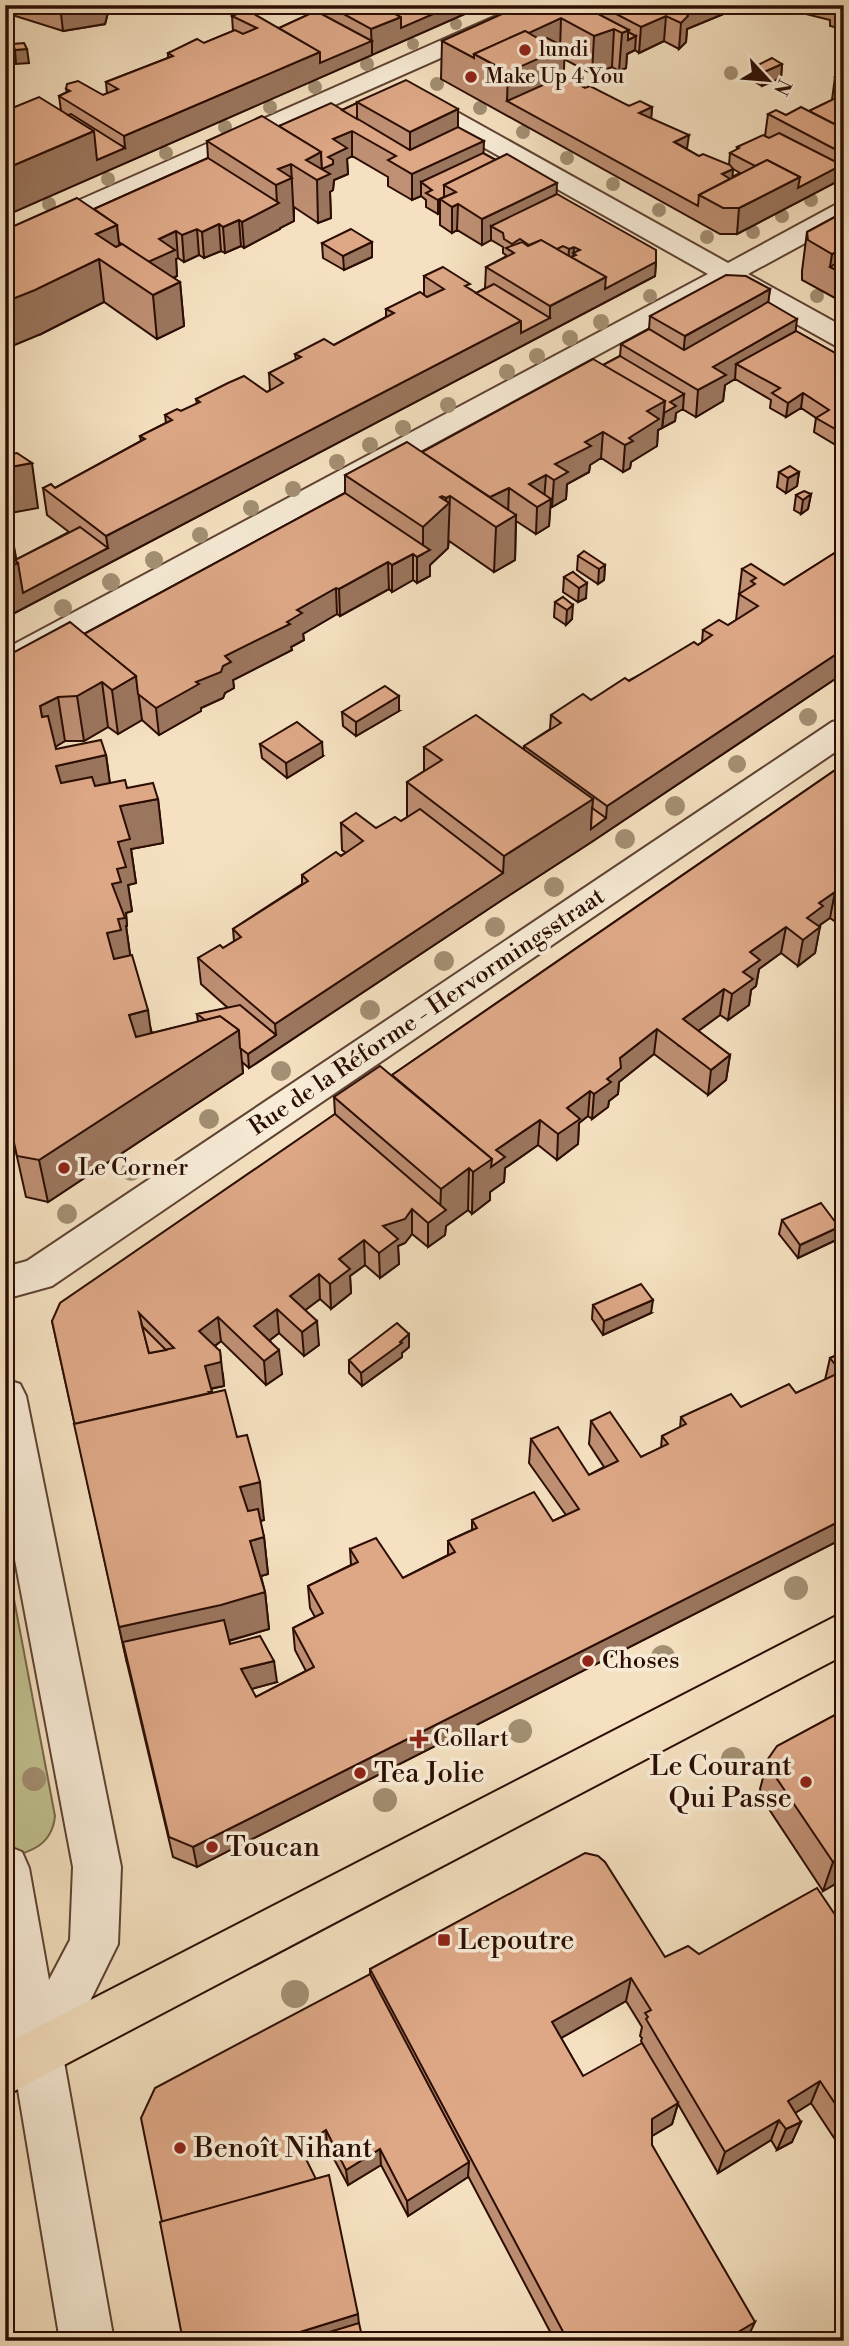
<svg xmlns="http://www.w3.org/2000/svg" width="849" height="2346" font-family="'Libre Bodoni',serif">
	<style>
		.green { fill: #c1c190; stroke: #76674a; stroke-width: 2 }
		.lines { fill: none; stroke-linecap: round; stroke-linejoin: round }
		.minor-casing { stroke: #5e4232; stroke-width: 4 }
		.major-casing { stroke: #2b0d03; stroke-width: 4 }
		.minor { fill: #f8ecd7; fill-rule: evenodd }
		.major { fill: #f5e1c1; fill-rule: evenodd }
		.tree { fill: #a38f73 }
		.wall { fill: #bf9074; stroke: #2b0d03; stroke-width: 2; fill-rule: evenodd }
		.shaded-wall { fill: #9b765e; stroke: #2b0d03; stroke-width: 2 }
		.building { fill: #dea887; stroke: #2b0d03; stroke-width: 2; fill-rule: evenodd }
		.poi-dot { fill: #8f2418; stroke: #f8ecd7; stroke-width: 2.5 }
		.labels { text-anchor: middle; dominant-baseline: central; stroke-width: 7; stroke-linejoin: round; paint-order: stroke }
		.far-poi-label { font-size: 21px; fill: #2b0d03; stroke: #f8ecd7; text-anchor: start }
		.street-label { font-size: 24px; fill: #2b0d03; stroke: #f8ecd7 }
		.poi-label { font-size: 24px; fill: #2b0d03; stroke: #f8ecd7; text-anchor: start }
		.near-poi-label { font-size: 28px; fill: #2b0d03; stroke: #f8ecd7; text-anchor: start }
	</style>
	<rect width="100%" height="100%" fill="#f5e1c1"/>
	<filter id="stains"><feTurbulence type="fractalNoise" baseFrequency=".00286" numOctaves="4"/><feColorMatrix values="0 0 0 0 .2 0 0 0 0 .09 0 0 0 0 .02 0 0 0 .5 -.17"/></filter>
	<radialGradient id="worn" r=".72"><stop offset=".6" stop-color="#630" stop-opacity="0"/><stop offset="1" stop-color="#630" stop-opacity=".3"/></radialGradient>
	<path class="green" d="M5 1552 55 1816C52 1846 30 1852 5 1859Z"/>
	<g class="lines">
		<g class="minor-casing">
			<g id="minor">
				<polygon points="521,5 553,5 549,10 5,251 5,233"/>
				<polygon points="414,91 423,93 728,263 835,205 844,203 844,222 748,274 844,327 844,347 834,345 727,285 16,670 5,673 5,649 708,274 405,103 402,98 405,93"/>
				<polygon points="844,719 844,746 52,1286 5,1299 5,1267 27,1261 832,722"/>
				<polygon points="5,1379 20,1384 26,1396 121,1867 118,1944 63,2056 114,2341 60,2341 5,2012 5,1845 22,1852 29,1868 49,1980 70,1940 73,1867 5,1507"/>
			</g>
		</g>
		<g class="major-casing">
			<polygon id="major" points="844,1612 844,1655 5,2096 5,2044"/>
		</g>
		<use href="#minor" class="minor"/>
		<use href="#major" class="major"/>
	</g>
	<g class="tree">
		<circle cx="456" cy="24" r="6"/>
		<circle cx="413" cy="44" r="6"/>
		<circle cx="367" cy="64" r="7"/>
		<circle cx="731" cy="73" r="7"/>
		<circle cx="437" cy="84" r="7"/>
		<circle cx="315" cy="87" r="7"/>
		<circle cx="270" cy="107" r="7"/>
		<circle cx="480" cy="108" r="7"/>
		<circle cx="225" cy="127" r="7"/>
		<circle cx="523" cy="132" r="7"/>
		<circle cx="166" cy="153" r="7"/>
		<circle cx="567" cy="158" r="7"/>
		<circle cx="108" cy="179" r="7"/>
		<circle cx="613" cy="184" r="7"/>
		<circle cx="811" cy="200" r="7"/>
		<circle cx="49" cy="204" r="7"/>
		<circle cx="659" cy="210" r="7"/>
		<circle cx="782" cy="216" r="7"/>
		<circle cx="753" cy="232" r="7"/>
		<circle cx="707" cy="237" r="7"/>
		<circle cx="650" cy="296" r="7"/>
		<circle cx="817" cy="296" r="7"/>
		<circle cx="601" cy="322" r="8"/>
		<circle cx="570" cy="338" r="8"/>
		<circle cx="537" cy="356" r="8"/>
		<circle cx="507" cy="372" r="8"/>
		<circle cx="448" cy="405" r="8"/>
		<circle cx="403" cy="428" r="8"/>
		<circle cx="370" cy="445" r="8"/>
		<circle cx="337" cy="462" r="8"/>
		<circle cx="293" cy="489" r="8"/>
		<circle cx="251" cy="508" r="8"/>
		<circle cx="200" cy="535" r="8"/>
		<circle cx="154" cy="560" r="9"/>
		<circle cx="111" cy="582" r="9"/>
		<circle cx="63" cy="608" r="9"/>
		<circle cx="808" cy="717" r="9"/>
		<circle cx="737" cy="764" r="9"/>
		<circle cx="675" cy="806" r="10"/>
		<circle cx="625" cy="839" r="10"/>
		<circle cx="554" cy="887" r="10"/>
		<circle cx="495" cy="927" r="10"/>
		<circle cx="444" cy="961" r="10"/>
		<circle cx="370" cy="1010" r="10"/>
		<circle cx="281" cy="1071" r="10"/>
		<circle cx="209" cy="1119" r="10"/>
		<circle cx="131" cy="1171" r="10"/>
		<circle cx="67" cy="1214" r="10"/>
		<circle cx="796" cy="1588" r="12"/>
		<circle cx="663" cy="1657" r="12"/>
		<circle cx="520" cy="1731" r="12"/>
		<circle cx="733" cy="1759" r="12"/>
		<circle cx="34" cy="1779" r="12"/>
		<circle cx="385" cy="1800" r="12"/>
		<circle cx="295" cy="1994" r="14"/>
	</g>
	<g class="wall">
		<polygon points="5,5 108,5 109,9 105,24 63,31 12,15"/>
		<polygon points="316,5 485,5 127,162 61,111 59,96 67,92 66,89 103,95 107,94 106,82 168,58 168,53 204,43 233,31 232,16 279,28 316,11"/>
		<path d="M522 5H733V10L687 29 686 42 679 49 664 41 639 53 635 50 627 54 626 68 619 71 612 67 592 74 564 59 563 77 585 88 629 106 652 107 651 118 687 149 699 156 729 165 730 153 737 150V147L765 136 768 114 786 115 809 111 832 100 835 77 844 73V178L737 234H720L441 79 442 41ZM733 169 740 173 732 177Z"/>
		<polygon points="770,5 844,5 844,27 842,29 830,26 830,20"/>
		<polygon points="782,64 781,78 762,86 753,81 754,67"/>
		<polygon points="357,102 458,127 483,153 557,194 656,262 655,276 5,618 7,528 12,536 16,560 69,532 47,515 43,488 55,488 141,441 140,436 166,423 165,415 181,411 197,404 196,399 267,392 270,390 269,373 296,360 295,354 334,345 386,317 386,309 424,294 424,276 470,289 476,293 485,288 486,267 505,257 506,255 503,253 503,247 491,240 482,245 457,230 452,233 440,225 440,213 438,214 426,207 426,200 421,196 412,200 388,186 388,177 352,156 347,159 348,174 334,180 333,190 330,192 331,218 318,223 294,207 294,221 280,228 280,229 244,248 241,246 225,253 221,251 204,258 199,255 184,262 178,258 176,259 177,276 173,278 180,282 184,326 157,339 104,302 41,334 94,209 208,158 207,141 279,126 342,110 357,103"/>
		<polygon points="844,212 844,303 802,280 802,271 807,232"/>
		<polygon points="372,242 372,257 344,270 323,258 322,243"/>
		<polygon points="770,289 768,302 796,331 844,358 844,450 814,432 816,418 801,408 786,417 770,408 771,400 735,379 725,385 723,401 696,417 682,409 676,413 675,421 658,430 657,446 631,462 630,468 623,472 601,458 590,465 589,472 567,484 566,499 552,507 550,505 549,526 536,534 516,521 515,560 494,572 449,541 448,548 430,565 430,576 417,583 413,580 392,592 389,589 340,616 337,614 303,634 304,640 291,647 292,650 233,680 234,688 225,693 223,698 201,708 201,711 159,735 142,720 118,734 108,727 84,741 65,741 55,747 56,749 106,755 110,783 127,788 158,799 163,843 131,849 136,883 128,885 132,911 126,913 127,926 126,926 130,955 152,1033 198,1022 197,1014 228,1008 201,984 198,958 223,948 234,941 233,929 302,884 302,875 346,853 342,850 341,823 376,828 401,821 407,817 407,782 424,771 424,747 524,749 524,746 550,729 551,715 591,700 698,645 702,642 703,630 728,625 736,620 742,569 784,585 844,547 844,673 590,843 502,900 249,1068 242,1062 243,1073 48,1202 26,1197 5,1103 5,657 84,634 345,493 345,475 422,452 603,365 620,356 621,344 649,329 650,316"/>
		<polygon points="779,472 799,472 797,486 786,493 777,487"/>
		<polygon points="811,494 808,509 801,514 794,510 796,495"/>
		<polygon points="578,556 605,565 604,580 598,584 577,570"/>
		<polygon points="573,572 586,598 578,602 563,592 564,577"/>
		<polygon points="563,597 572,619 566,625 554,617 555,602"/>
		<polygon points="399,711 356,736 343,726 342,712"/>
		<polygon points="260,744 323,756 287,778 262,758"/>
		<polygon points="844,764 844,928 830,918 820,925 815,953 798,966 781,953 759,969 756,986 751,990 749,1005 728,1020 720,1015 698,1031 730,1055 726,1080 708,1095 654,1054 619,1082 618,1094 609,1101 608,1107 592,1119 588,1116 579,1123 578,1144 557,1160 538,1145 505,1168 504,1182 490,1192 490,1200 472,1214 468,1210 446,1226 445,1235 428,1247 412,1234 405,1243 398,1246 399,1264 380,1278 365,1265 350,1276 351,1293 331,1309 320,1299 305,1310 319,1345 304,1356 279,1333 270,1340 282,1374 266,1385 221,1341 215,1346 223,1375 224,1386 211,1389 212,1393 237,1437 264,1520 260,1521 264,1537 268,1574 261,1576 265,1592 269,1629 229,1641 230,1644 277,1682 251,1689 256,1697 306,1671 295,1650 293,1628 315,1617 310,1608 308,1586 351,1565 350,1549 403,1578 448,1555 448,1541 472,1530 472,1520 553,1521 566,1515 529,1463 531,1439 589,1475 604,1467 589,1444 591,1421 641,1457 661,1448 662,1436 680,1428 681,1417 741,1407 796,1393 825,1380 830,1358 844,1352 844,1538 197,1867 173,1857 127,1663 52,1321 335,1114 334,1097 392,1075"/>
		<polygon points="782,1220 836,1240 798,1258 779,1234"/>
		<polygon points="593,1305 651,1313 603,1335 592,1319"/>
		<polygon points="409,1347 402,1353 402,1357 362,1386 349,1373 349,1360"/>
		<polygon points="844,1710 844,1879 823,1891 763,1800 760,1789 768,1759"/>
		<path d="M844 1928V2153L811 2103 795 2113 792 2142 777 2150 771 2140 718 2173 678 2104 672 2124 652 2136V2145L747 2339 744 2341H555L468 2176V2177L408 2216 381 2165 348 2185 327 2146 306 2159 162 2222 370 1974V1969L665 1957 699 1954ZM626 2001 642 2027 640 2036 642 2038 641 2041 649 2056 583 2076 561 2038Z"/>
	</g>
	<g class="shaded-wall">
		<polygon points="5,5 10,5 12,15 5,15"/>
		<polygon points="60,5 108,5 109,9 105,24 63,31"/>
		<polygon points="454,5 485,5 372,55 371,29 401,17"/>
		<polygon points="686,5 733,5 733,10 687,29 686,42 679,49 681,23 681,7"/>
		<polygon points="666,16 664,41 639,53 641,27"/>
		<polygon points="561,18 560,50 565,47 563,90 507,101 508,72 478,56"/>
		<polygon points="614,29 612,67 592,74 594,36"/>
		<polygon points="629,30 628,40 636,36 635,50 627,54 626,68 619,71 622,33"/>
		<polygon points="372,41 372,55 5,216 5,169 94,131 125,148 124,136 320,52"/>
		<polygon points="27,49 29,63 16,64 15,50"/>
		<polygon points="782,64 781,78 762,86 764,72"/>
		<polygon points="652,107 651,121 639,113"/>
		<polygon points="458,109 458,152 484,141 483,167 432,190 421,182 421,196 412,200 412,174 410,173 410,132"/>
		<polygon points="352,131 352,156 347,159 348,174 334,180 333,190 330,192 331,218 318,223 317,180 306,160 321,152 322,169 328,157 333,139"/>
		<polygon points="689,135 687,149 674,142"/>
		<polygon points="844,154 844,178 737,234 739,208 800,177 842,165"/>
		<polygon points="291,164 294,221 280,228 280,229 244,248 242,222 277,204 276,185 278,169"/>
		<polygon points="733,169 732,183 722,174"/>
		<polygon points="557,183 556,209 503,233 491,226 491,240 482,245 482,219"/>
		<polygon points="440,199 440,213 438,214 438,200"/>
		<polygon points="458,204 457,230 452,233 452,207"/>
		<polygon points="239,220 241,246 225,253 223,227"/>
		<polygon points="219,224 221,251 204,258 202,232"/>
		<polygon points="117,225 122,268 96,234"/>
		<polygon points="197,229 199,255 184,262 182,235"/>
		<polygon points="176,231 178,258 176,259 177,276 150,288 148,262 159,239"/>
		<polygon points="372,242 372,257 344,270 343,256"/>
		<polygon points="574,247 573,261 568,264 569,249"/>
		<polygon points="844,247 844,274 830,267 832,254"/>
		<polygon points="99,259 104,302 41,334 5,349 5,302"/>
		<polygon points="656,262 655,276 5,618 5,522 9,539 12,536 17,563 108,548 106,536 521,321 550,318 550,306 606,277"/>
		<polygon points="180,282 184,326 157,339 153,295"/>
		<polygon points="770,289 765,328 681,376 685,336"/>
		<polygon points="797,319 794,345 736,364 735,379 725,385 723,401 696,417 698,390 713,367"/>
		<polygon points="803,393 801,408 786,417 788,403"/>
		<polygon points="684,394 683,409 676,413 675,421 662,428 664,413 670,402"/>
		<polygon points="665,401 662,428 658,430 657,446 631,462 630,468 623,472 625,445 629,438 647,411"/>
		<polygon points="603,432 601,458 590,465 589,472 567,484 566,499 552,507 555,464 585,442"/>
		<polygon points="32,463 38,508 5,514 5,468"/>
		<polygon points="799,472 797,486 786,493 788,478"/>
		<polygon points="546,475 544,501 529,484"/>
		<polygon points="509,488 508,515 474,504"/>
		<polygon points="811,494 808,509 801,514 803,500"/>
		<polygon points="442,496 442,509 446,506 446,498 450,496 448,548 430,565 430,576 417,583 417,557 423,554 423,527 440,497"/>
		<polygon points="551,499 549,526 536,534 537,507"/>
		<polygon points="516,515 515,560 494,572 496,527"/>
		<polygon points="413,554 413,580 392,592 392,565"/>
		<polygon points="388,562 389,589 340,616 339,589"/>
		<polygon points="605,565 604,580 598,584 599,569"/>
		<polygon points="587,583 586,598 578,602 579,588"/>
		<polygon points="336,588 337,614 303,634 304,640 291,647 292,650 233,680 234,688 225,693 223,698 201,708 201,711 159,735 156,708 196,682 225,656 287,622 297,610"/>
		<polygon points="573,605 572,619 566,625 567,610"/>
		<polygon points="844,649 844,673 590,843 502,900 249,1068 248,1054 276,1035 275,1024 503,873 504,856 593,799 591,829 606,818 607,806"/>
		<polygon points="136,676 142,720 118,734 112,690"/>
		<polygon points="102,682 108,727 84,741 77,696"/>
		<polygon points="399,696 399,711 356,736 356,722"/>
		<polygon points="58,697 65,741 48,751 40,706"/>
		<polygon points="322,742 323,756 287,778 286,763"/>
		<polygon points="106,755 112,799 63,810 56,766"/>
		<polygon points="158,799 163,843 131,849 136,883 128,885 132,911 126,913 127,926 126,926 131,961 114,977 107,933 112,884 117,869 120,806"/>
		<polygon points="835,892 830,918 820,925 819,928 820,927 815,953 798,966 807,918 819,903"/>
		<polygon points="786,927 781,953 759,969 756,986 751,990 749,1005 728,1020 732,994 743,972 750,952"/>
		<polygon points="724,989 720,1015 679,1045 683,1019"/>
		<polygon points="148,1010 154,1054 135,1058 129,1015"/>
		<polygon points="657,1029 654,1054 619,1082 618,1094 609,1101 608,1107 592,1119 594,1094 607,1079 620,1058"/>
		<polygon points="239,1030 243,1073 48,1202 39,1160"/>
		<polygon points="730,1055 726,1080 708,1095 711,1070"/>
		<polygon points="590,1091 588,1116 579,1123 578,1144 557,1160 558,1134 567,1108"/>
		<polygon points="540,1120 538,1145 505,1168 504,1182 490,1192 490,1200 472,1214 473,1172 496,1150"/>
		<polygon points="469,1168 468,1210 446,1226 445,1235 428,1247 428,1223 440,1214 441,1189"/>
		<polygon points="412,1209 412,1234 405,1243 398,1246 399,1264 380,1278 379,1253 383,1226"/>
		<polygon points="839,1227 836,1240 798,1258 800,1245"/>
		<polygon points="364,1240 365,1265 350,1276 351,1293 331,1309 330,1284 339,1259"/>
		<polygon points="319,1274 320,1299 292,1320 290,1296"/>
		<polygon points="653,1300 651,1313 603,1335 604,1321"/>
		<polygon points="277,1309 279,1333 257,1350 254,1326"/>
		<polygon points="218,1317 221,1341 203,1355 199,1331"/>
		<polygon points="317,1321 319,1345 304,1356 302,1332"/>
		<polygon points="409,1334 409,1347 402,1353 402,1357 362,1386 361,1373"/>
		<polygon points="279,1350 282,1374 266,1385 264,1361"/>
		<polygon points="220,1351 224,1386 208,1389 205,1366"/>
		<polygon points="260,1482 264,1520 244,1525 240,1487"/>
		<polygon points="844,1519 844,1538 197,1867 193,1847"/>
		<polygon points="264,1537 268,1574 254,1578 250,1541"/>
		<polygon points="265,1592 269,1629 227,1641 127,1663 119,1627"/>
		<polygon points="274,1661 277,1682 244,1691 241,1669"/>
		<polygon points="844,1856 844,1879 823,1891 833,1862"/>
		<polygon points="631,1978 626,2001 549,2045 552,2022"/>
		<polygon points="820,2081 811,2103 781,2122 788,2101"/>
		<polygon points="678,2103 672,2124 647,2139 652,2119"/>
		<polygon points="779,2120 771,2140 718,2173 725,2152"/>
		<polygon points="801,2122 792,2142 777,2150 786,2129"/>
		<polygon points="326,2130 327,2146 302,2162 300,2147"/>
		<polygon points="380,2149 381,2165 348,2185 346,2170"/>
		<polygon points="469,2162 468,2177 408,2216 407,2201"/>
		<polygon points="358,2314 360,2335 343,2341 271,2341"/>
		<polygon points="755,2322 747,2339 744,2341 723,2341"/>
	</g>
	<g class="building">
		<polygon points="23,5 38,5 38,11"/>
		<polygon points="327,5 379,5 401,17 371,29"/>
		<polygon points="379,5 454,5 401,28 401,17"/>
		<polygon points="522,5 581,5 629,30 622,33 614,29 594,36 561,18 529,33 525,31 474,54 474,58 442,41"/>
		<polygon points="599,5 686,5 681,7 688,16 681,23 666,16 641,27"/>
		<polygon points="828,5 844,5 844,15 832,12 836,7"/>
		<polygon points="247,10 320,52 124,136 59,96 70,91 66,89 67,84 78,81 103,95 118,89 106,82 173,56 168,53 197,39 204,43 235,30 243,34 257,28 232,16"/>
		<polygon points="316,11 372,41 320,63 320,52 279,28"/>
		<polygon points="525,31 541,40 547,38 565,47 508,72 474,54"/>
		<polygon points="628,32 636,36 628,40"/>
		<polygon points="24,43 27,49 15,50 13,44"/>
		<polygon points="772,58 782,64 764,72 754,67"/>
		<polygon points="844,73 844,82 835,77"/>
		<polygon points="563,76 585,88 590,86 629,106 640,101 652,107 639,113 689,135 674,142 699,156 703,154 730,165 733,169 722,174 730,179 699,195 698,206 507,101"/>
		<polygon points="406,80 458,109 410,132 357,102"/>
		<polygon points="844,94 844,129 809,111"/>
		<polygon points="39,97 94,131 5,169 5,111"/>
		<polygon points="331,103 410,150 458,127 484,141 412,174 388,160 396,156 352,131 333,139 347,148 328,157 333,160 333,164 322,169 321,152 279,126"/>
		<polygon points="357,103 357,119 342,110"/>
		<polygon points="801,107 844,129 844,154 768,114 776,110 786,115"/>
		<polygon points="71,114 125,148 97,160 94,131 68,115"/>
		<polygon points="262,116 321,152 306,160 330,174 317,180 291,164 278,169 292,178 276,185 207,141"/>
		<polygon points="779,133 842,165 798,188 800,177 767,160 755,166 730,153 739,148 737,147 763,135 769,138"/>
		<polygon points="483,153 496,160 444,185 444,197 438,200 426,193 432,190 421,182"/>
		<polygon points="507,154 557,183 482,219 458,204 452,207 440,199 456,192 444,185"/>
		<polygon points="208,158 279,203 242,222 239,220 223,227 219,224 202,232 197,229 182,235 176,231 159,239 175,250 148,262 119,242 117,225 94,209"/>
		<polygon points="767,160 800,177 739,208 723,208 699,195"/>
		<polygon points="557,194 656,250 656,262 605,289 606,277 571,257 576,255 573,253 580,250 574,247 569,249 563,246 557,249 541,240 529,245 520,239 512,244 504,239 503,233 491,226"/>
		<polygon points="77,198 117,225 96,234 116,247 122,244 180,282 153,295 99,259 35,290 5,302 5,230"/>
		<polygon points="844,212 844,247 832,254 808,240 807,232"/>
		<polygon points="351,229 372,242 343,256 322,243"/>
		<polygon points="541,240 606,277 550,306 486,267 514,253 506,248 522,242 528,246"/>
		<polygon points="844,259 844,274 830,267"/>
		<polygon points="443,267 470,284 465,286 521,321 106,536 43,488 51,484 55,488 145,439 140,436 172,420 165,415 177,409 181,411 200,402 196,399 228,383 244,376 267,392 283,383 269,373 301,357 295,354 324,339 334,345 394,313 386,309 420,292 427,297 444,289 424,276"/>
		<polygon points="726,275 746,276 770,289 685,336 650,316"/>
		<polygon points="494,284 550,318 521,333 521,321 476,293"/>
		<polygon points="768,302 797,319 713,367 726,375 698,390 621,344 649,329 684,350"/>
		<polygon points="796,331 844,358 844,434 816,418 829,410 803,393 788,403 772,393 780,388 736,364"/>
		<polygon points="620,356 684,394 670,402 676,406 664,413 665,401 603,365"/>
		<polygon points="593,359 665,401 647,411 659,419 629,438 633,441 625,445 603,432 585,442 591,446 555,464 568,472 554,480 546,475 529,484 551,499 537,507 509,488 490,497 422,452"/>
		<polygon points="407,442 516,515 496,527 450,496 446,498 442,496 440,497 449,503 423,527 345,475"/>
		<polygon points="17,453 32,463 5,468 5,455"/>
		<polygon points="790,466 799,472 788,478 779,472"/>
		<polygon points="804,491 811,494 803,500 796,495"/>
		<polygon points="345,493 430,550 417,557 413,554 392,565 388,562 339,589 336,588 297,610 302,613 287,622 290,624 225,656 231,662 223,666 221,672 196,682 199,684 156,708 138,694 136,676 84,634"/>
		<polygon points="5,527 8,528 12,536 5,543"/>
		<polygon points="80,527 108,548 23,593 18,563 15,560"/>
		<polygon points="844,547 844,649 607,806 524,746 561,723 551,715 583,694 591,700 625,678 629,681 694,642 698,645 712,635 703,630 719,620 728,625 758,606 739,594 755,584 751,581 756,578 742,569 751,564 784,585"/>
		<polygon points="584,551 605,565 599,569 578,556"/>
		<polygon points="5,553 18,563 5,569"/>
		<polygon points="573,572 587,583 579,588 564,577"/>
		<polygon points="563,597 573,605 567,610 555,602"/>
		<polygon points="70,622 136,676 112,690 102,682 77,696 58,697 40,706 42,717 48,716 56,749 101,740 106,755 56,766 61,783 92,777 95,786 125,780 127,788 153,783 158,799 120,806 130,839 118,842 126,867 117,869 121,882 112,884 125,918 118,919 121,930 107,933 114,959 132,955 148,1010 129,1015 136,1037 220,1016 239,1030 39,1160 17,1156 5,1103 5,657"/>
		<polygon points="385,686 399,696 356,722 342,712"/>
		<polygon points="476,715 593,799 504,856 407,782 442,760 424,747"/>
		<polygon points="297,722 322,742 286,763 260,744"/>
		<polygon points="844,764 844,898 835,892 819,903 823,906 807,918 820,927 803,940 786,927 750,952 760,960 743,972 753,979 732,994 724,989 683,1019 730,1055 711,1070 657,1029 620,1058 621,1068 607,1079 611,1082 594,1094 590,1091 567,1108 580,1119 558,1134 540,1120 496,1150 505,1157 491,1167 492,1159 392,1075"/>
		<polygon points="592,808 606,818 591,829"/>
		<polygon points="420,809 503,873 275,1024 198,958 220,945 223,948 241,937 233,929 308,881 302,875 336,852 341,856 363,841 341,823 356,813 376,828 395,817 401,821"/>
		<polygon points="240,1005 276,1035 248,1054 240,1048 239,1030 220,1016 205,1020 197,1014"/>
		<polygon points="380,1066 492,1159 473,1172 469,1168 441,1189 334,1097"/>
		<path d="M335 1114 446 1210 428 1223 412 1209 405 1219 383 1226 398 1239 379 1253 364 1240 339 1259 350 1269 330 1284 319 1274 290 1296 317 1321 302 1332 277 1309 254 1326 279 1350 264 1361 218 1317 199 1331 220 1351 221 1362 205 1366 212 1392H209L210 1393 74 1424 75 1426 52 1321 60 1303ZM139 1313 174 1348 149 1353Z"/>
		<polygon points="821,1203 839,1227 800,1245 782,1220"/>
		<polygon points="641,1284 653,1300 604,1321 593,1305"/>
		<polygon points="397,1323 409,1334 400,1342 402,1343 361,1373 349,1360"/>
		<polygon points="142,1326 166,1350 149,1353"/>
		<polygon points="844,1352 844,1519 193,1847 169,1837 123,1642 224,1620 230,1644 260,1636 274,1661 241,1669 256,1697 314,1667 293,1628 323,1613 308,1586 358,1562 350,1549 376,1538 403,1578 455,1552 448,1541 477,1528 472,1520 534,1492 553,1521 579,1509 531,1439 558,1427 589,1475 618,1461 591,1421 610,1412 641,1457 668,1444 662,1436 686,1424 681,1417 731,1394 741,1407 789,1384 796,1393 841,1372 830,1358"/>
		<polygon points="225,1390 237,1437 247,1435 260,1482 240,1487 248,1511 258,1509 264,1537 250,1541 265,1592 221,1605 119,1627 74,1424"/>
		<polygon points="844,1710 844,1856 833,1862 771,1770 768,1759 777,1746"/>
		<polygon points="585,1853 598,1856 605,1862 665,1957 688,1946 699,1954 817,1888 844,1928 844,2117 820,2081 788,2101 801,2122 786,2129 779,2120 725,2152 646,2019 648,2017 645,2013 651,2010 631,1978 552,2022 583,2076 642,2043 678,2103 652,2119 652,2145 755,2322 723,2341 568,2341 370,1969"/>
		<polygon points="370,1974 469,2162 407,2201 380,2149 346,2170 326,2130 300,2147 316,2179 162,2222 141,2118 155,2088"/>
		<polygon points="329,2175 358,2314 271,2341 183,2341 160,2222"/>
		<polygon points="359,2323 363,2341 300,2341"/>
	</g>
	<g class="poi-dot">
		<circle cx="525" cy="50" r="7"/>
		<circle cx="471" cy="77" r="7"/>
		<circle cx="64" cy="1168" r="7"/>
		<circle cx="588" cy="1661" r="7"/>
		<path d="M415.5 1728.5h7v7h7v7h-7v7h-7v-7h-7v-7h7z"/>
		<circle cx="360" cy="1773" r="7"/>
		<circle cx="806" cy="1782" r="7"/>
		<circle cx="212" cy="1847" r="7"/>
		<rect x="437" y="1933" width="14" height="14" rx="3.5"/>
		<circle cx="180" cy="2148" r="7"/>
	</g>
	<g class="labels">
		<g class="far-poi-label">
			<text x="539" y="50">lundi</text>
			<text x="485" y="77">Make Up 4 You</text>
		</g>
		<g class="street-label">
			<text transform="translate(427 1012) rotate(-34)">Rue de la Réforme - Hervormingsstraat</text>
		</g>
		<g class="poi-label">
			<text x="78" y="1168">Le Corner</text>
			<text x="602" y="1661">Choses</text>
			<text x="433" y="1739">Collart</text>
		</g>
		<g class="near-poi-label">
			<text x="792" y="1766" text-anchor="end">Le Courant<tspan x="792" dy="32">Qui Passe</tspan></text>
			<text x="374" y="1773">Tea Jolie</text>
			<text x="226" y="1847">Toucan</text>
			<text x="458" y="1940">Lepoutre</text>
			<text x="194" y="2148">Benoît Nihant</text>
		</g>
	</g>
	<rect width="849" height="2346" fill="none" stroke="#f5e1c1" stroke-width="28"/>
	<rect x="7" y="7" width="835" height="2332" fill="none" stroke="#2b0d03" stroke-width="3.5"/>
	<rect x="14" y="14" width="821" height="2318" fill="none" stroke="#2b0d03" stroke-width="2"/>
	<g transform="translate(768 80) rotate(116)" stroke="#f8ecd7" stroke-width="5" paint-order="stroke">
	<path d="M0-5L12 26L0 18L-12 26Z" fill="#2b0d03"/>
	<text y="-10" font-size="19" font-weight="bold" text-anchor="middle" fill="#2b0d03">N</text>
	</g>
	<rect width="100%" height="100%" filter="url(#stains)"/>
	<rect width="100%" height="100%" fill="url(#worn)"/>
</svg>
